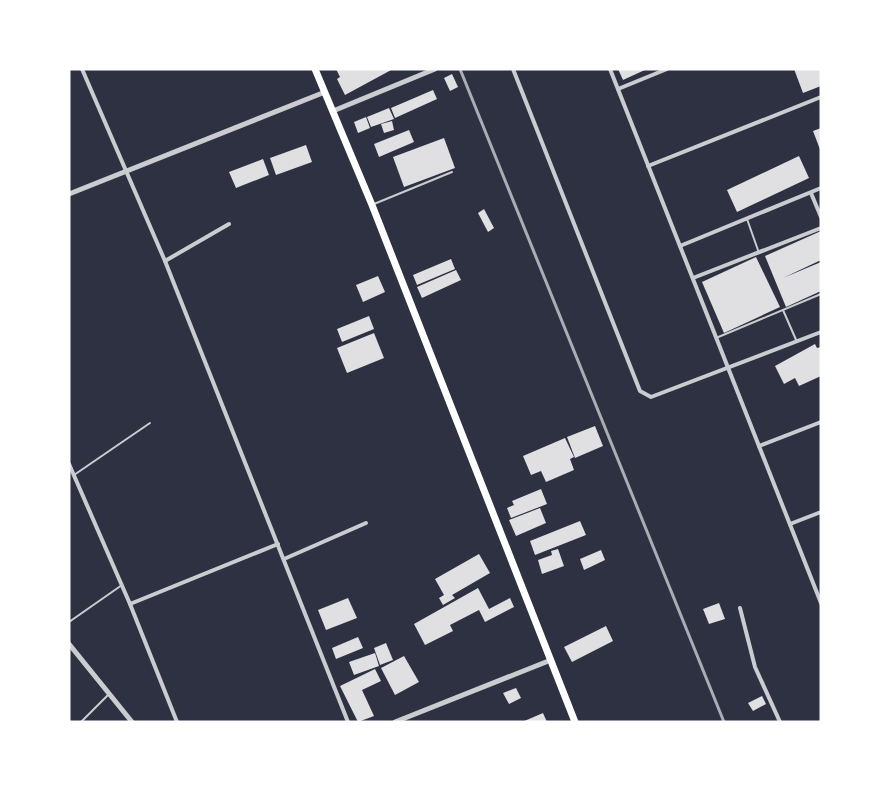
<svg xmlns="http://www.w3.org/2000/svg" width="890" height="791" font-family="Roboto,sans-serif">
	<style>
		.building { fill: #e0e0e3 }
		.lines { fill: none; stroke-linecap: round; stroke-linejoin: round }
		.service { stroke: #caccd0; stroke-width: 2 }
		.minor { stroke: #caccd0; stroke-width: 4 }
		.tertiary { stroke: #caccd0; stroke-width: 5 }
		.primary { stroke: #fff; stroke-width: 7 }
		.rail { stroke: #abadb3; stroke-width: 3 }
	</style>
	<rect width="100%" height="100%" fill="#2d3142"/>
	<g class="building">
		<polygon points="336,69 393,69 345,95 337,79 340,77"/>
		<polygon points="618,69 647,69 623,80"/>
		<polygon points="794,69 821,69 821,86 803,93"/>
		<polygon points="452,74 458,87 450,91 444,78"/>
		<polygon points="433,90 437,99 395,118 391,108"/>
		<polygon points="389,108 394,119 371,127 367,117"/>
		<polygon points="366,117 370,128 358,133 354,122"/>
		<polygon points="392,121 394,130 384,133 381,124"/>
		<polygon points="821,128 821,152 813,131"/>
		<polygon points="409,130 414,142 379,157 374,144"/>
		<polygon points="444,138 455,168 404,187 393,157"/>
		<polygon points="306,145 312,162 276,175 270,158"/>
		<polygon points="799,156 809,178 737,212 727,190"/>
		<polygon points="263,159 269,175 236,188 229,172"/>
		<polygon points="484,209 494,228 488,232 478,213"/>
		<polygon points="821,231 821,260 783,278 821,262 821,291 786,307 765,256"/>
		<polygon points="756,257 780,307 724,333 702,282"/>
		<polygon points="451,259 455,269 417,285 413,275"/>
		<polygon points="456,270 461,280 422,298 417,287"/>
		<polygon points="378,276 385,292 363,302 356,285"/>
		<polygon points="369,316 374,329 342,342 337,329"/>
		<polygon points="374,333 384,358 347,373 337,348"/>
		<polygon points="815,344 817,348 821,347 821,376 799,386 795,378 784,384 775,366"/>
		<polygon points="595,426 603,446 575,458 567,437"/>
		<polygon points="565,438 574,457 570,459 574,470 546,482 541,471 531,475 523,456"/>
		<polygon points="541,489 547,504 511,518 507,508 514,505 512,501"/>
		<polygon points="540,508 546,523 516,536 509,520"/>
		<polygon points="580,521 586,535 535,555 530,541"/>
		<polygon points="558,549 564,566 542,574 538,560 552,555 551,551"/>
		<polygon points="601,550 605,560 584,570 580,559"/>
		<polygon points="479,554 490,573 452,595 455,598 443,605 439,598 444,595 435,579"/>
		<polygon points="478,588 489,609 510,598 514,607 485,622 479,610 450,625 453,631 425,645 414,624"/>
		<polygon points="348,598 357,618 326,630 318,610"/>
		<polygon points="719,603 725,619 709,624 703,609"/>
		<polygon points="606,626 613,641 572,662 564,647"/>
		<polygon points="358,637 363,648 336,659 332,648"/>
		<polygon points="386,643 393,660 380,665 374,648"/>
		<polygon points="375,653 379,666 354,675 349,662"/>
		<polygon points="404,656 419,682 395,695 381,668"/>
		<polygon points="375,669 381,681 362,690 374,716 358,722 340,686"/>
		<polygon points="516,688 521,698 509,704 503,693"/>
		<polygon points="762,696 766,704 753,711 748,703"/>
		<polygon points="543,713 547,722 522,722"/>
	</g>
	<g class="lines">
		<g class="service">
			<polyline points="374,204 452,172"/>
			<polyline points="747,219 759,253"/>
			<polyline points="783,310 797,342"/>
			<polyline points="716,338 821,294"/>
			<polyline points="74,475 150,423"/>
			<polyline points="69,622 122,585"/>
			<polyline points="81,722 109,694"/>
		</g>
		<g class="minor">
			<polyline points="82,69 165,261 348,722"/>
			<polyline points="513,69 640,391 651,397 821,332"/>
			<polyline points="610,69 821,603"/>
			<polyline points="618,89 667,69"/>
			<polyline points="648,166 821,97"/>
			<polyline points="811,193 821,217"/>
			<polyline points="680,246 821,188"/>
			<polyline points="165,261 229,224"/>
			<polyline points="693,278 821,228"/>
			<polyline points="759,446 821,422"/>
			<polyline points="69,464 130,604 177,722"/>
			<polyline points="790,524 821,512"/>
			<polyline points="284,559 366,523"/>
			<polyline points="130,604 278,544"/>
			<polyline points="740,608 755,667 780,722"/>
		</g>
		<g class="tertiary">
			<polyline points="333,111 435,69"/>
			<polyline points="69,194 325,92"/>
			<polyline points="69,644 132,722"/>
			<polyline points="395,722 551,660"/>
		</g>
		<polyline class="primary" points="315,69 372,205 575,722"/>
		<polyline class="rail" points="460,69 724,722"/>
	</g>
	<rect width="890" height="791" fill="none" stroke="#ffffff" stroke-width="141"/>
</svg>
